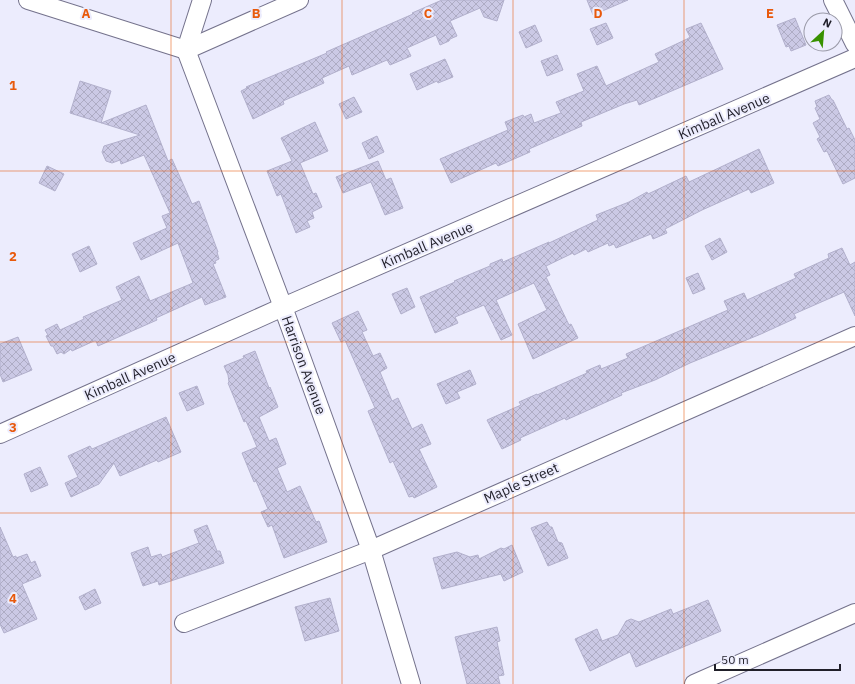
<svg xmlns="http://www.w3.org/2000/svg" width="855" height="684" font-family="'IBM Plex Sans',sans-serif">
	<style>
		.building { fill: url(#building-cross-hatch); stroke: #b2b0cc }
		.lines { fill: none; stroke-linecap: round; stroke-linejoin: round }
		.street-casing { stroke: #74728c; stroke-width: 20 }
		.street { stroke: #fff; stroke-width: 18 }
		.grid { fill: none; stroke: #e8590c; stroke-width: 1; stroke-opacity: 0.55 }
		.labels { text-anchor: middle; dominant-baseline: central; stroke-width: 4; stroke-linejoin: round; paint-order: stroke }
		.street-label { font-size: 14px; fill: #201f29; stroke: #ececfd }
		.grid-label { font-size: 13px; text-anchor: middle; font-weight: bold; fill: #e8590c; stroke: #ececfd; stroke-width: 4; stroke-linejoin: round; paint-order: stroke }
	</style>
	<defs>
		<pattern id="building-cross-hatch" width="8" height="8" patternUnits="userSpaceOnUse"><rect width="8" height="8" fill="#cbc9e5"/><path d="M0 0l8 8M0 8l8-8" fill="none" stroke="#aeacc4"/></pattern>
	</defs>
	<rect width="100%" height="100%" fill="#ececfd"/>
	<g class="building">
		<polygon points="442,0 504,0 497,21 484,17 480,8 450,21 457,36 450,39 449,41 440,45 436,35 407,48 411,56 390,65 387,60 352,75 349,66 322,78 324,83 283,101 284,104 253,119 241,91 247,88 246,87 327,53 326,52 413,14 412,13"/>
		<polygon points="587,0 628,0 593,15"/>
		<polygon points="795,18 806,45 791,51 789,46 786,47 777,25"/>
		<polygon points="606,23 613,38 597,45 590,29"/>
		<polygon points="701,23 723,69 639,105 637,100 624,104 581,122 582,126 529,149 530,152 498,166 496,163 451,183 440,159 508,130 505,122 523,115 524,117 531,114 534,123 561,113 556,102 584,91 577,74 597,66 606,86 659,62 655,54 687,39 690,37 686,29"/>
		<polygon points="535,25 542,41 526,48 519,32"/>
		<polygon points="557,55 563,70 547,76 541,61"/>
		<polygon points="445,59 453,77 438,83 437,81 417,90 410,74"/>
		<polygon points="80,81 111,91 101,123 146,105 168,161 172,159 192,204 199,201 218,252 217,252 219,259 215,261 216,263 213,264 226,297 205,305 202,297 156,318 157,320 98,346 96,341 94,341 72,351 71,349 64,354 61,352 57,354 53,346 51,346 46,336 48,335 45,330 57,324 60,330 84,319 83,317 122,300 116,287 139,276 150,301 193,283 178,243 141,260 133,243 167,228 162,216 170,213 144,155 121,164 120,160 112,163 106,161 102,152 104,146 140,135 70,113"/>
		<polygon points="829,95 832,100 833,100 847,129 849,128 855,140 855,178 843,184 827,151 824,152 817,139 820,137 813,123 820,119 815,108 817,107 815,101"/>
		<polygon points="354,97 362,112 346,119 339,104"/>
		<polygon points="315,122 328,151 300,163 313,194 316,193 322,207 312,212 314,218 307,221 310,227 296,233 281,194 277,196 267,171 292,161 281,138"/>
		<polygon points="377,136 384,152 369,159 362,143"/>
		<polygon points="759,149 774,183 751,193 749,189 702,210 665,229 667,233 653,239 651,234 616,248 614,244 609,246 608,243 588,252 586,249 574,255 573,253 546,266 550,275 546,277 569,325 571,324 578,338 533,359 518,324 547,310 534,283 496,300 512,335 501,340 484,305 455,317 458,323 435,333 420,297 455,282 454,281 490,266 490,264 502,259 503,262 549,242 549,243 598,220 596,215 629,202 647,192 648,194 686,176 689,182"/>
		<polygon points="378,161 386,180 391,178 403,208 385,215 371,182 343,193 336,177"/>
		<polygon points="47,166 64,174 55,191 39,183"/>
		<polygon points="720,238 727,252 712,260 705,246"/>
		<polygon points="89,246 97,264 80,272 72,254"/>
		<polygon points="842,248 850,265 855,262 855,316 844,292 794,314 796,318 761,334 690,363 655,380 621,393 622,395 566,420 565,418 520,438 521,440 502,449 487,420 521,405 519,402 537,394 537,395 587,373 586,371 600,365 601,369 628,358 626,354 728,310 724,301 744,293 747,300 796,278 794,274 829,258 828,254"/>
		<polygon points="698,273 705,289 693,294 686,278"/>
		<polygon points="407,288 415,307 401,314 392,294"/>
		<polygon points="358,311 367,330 362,332 373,356 380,353 387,368 380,372 392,401 398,398 412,429 422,424 431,444 419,449 437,487 414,498 413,496 409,497 393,461 390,463 368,411 375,408 345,340 341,342 332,323"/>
		<polygon points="18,337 32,370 3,382 0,374 0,344"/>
		<polygon points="255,351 269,388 270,387 278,407 259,417 269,441 276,438 286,464 277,468 287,492 300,486 316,522 319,521 327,542 284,558 272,525 268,527 261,512 268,509 256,481 254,482 242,453 257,447 246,421 244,422 228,383 229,382 228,375 224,366 244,358 243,356"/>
		<polygon points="470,370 476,384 457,392 460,398 446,404 437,384"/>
		<polygon points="197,386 204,404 187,411 179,393"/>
		<polygon points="166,417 181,452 158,462 157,460 120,476 114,463 99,484 71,497 65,483 78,477 68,456 90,446 92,449"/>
		<polygon points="40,467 48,485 31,492 24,474"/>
		<polygon points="547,522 550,527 552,527 558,542 562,543 568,558 548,566 531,528"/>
		<polygon points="207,525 217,551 220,551 224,563 159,585 158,581 143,586 131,553 148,547 151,557 161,554 162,557 199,543 194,530"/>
		<polygon points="0,527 13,557 16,556 16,558 27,554 31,563 35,561 41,576 22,584 37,619 4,633 0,624"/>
		<polygon points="512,545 523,572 504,581 501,574 442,589 433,558 457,552 470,557 478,555 479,559 501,548 504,549"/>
		<polygon points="95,589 101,603 85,610 79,597"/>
		<polygon points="330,598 339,631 305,641 295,607"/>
		<polygon points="708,600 721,631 636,667 630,652 590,671 575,639 597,629 602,641 618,635 626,621 631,619 639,622 671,609 673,614"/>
		<polygon points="497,627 500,641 497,642 504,675 498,676 500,684 467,684 455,637"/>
	</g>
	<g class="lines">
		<g class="street-casing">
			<g id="street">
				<polyline points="28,0 186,50 299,0"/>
				<polyline points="202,0 186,50 283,307 371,550 411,684"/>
				<polyline points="833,0 855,44"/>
				<polyline points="0,434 283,307 855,58"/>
				<polyline points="184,623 371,550 855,336"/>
				<polyline points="694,684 855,613"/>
			</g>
		</g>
		<use href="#street" class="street"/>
	</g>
	<path class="grid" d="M171 0V684M342 0V684M513 0V684M684 0V684M0 171H855M0 342H855M0 513H855"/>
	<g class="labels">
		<g class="street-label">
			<text transform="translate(724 116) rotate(-23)">Kimball Avenue</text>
			<text transform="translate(427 245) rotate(-23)">Kimball Avenue</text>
			<text transform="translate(304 365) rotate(70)">Harrison Avenue</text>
			<text transform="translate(130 376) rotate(-24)">Kimball Avenue</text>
			<text transform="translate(521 483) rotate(-24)">Maple Street</text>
		</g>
	</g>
	<g class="grid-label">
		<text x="86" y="18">A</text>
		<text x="256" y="18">B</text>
		<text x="428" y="18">C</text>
		<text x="598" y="18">D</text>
		<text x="770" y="18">E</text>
		<text x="13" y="90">1</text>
		<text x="13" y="261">2</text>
		<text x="13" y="432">3</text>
		<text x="13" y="603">4</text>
	</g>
	<g transform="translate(823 32) rotate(26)"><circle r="19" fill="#ececfd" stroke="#9a9aa8"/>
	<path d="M0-3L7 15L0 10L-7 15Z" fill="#389100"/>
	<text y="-6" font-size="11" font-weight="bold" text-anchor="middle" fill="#201f29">N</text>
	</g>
	<path d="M715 664v6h125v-6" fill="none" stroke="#201f29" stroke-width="2"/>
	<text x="721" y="664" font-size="12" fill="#201f29" stroke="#ececfd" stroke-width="3" paint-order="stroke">50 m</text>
</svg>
